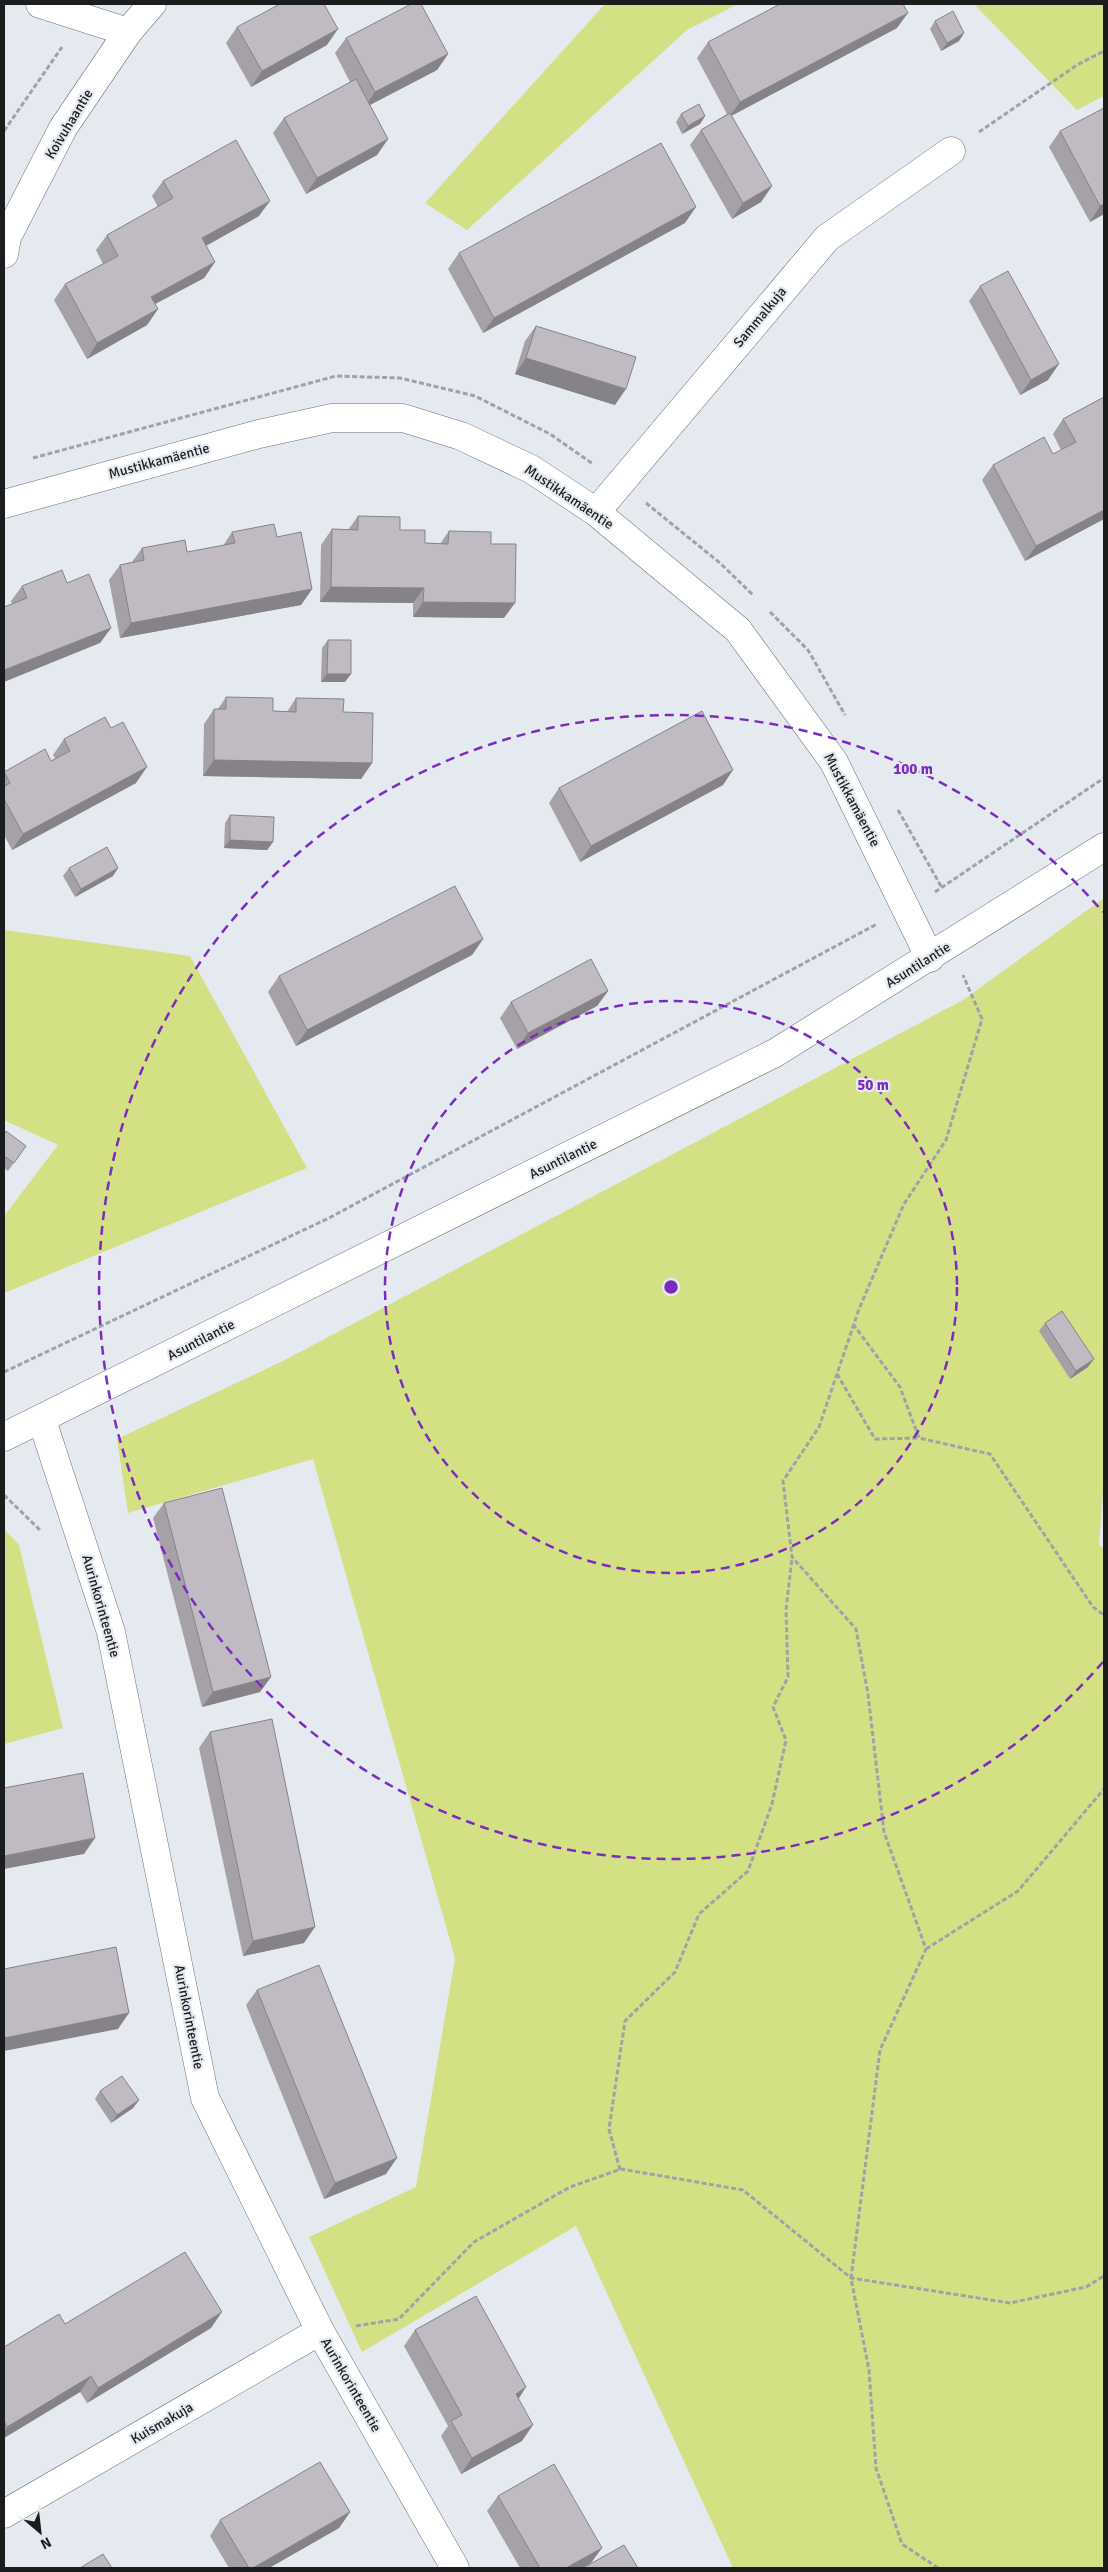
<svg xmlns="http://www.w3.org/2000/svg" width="1108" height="2572" font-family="Signika,sans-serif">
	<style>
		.green { fill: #d3e083 }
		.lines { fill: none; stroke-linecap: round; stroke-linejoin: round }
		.minor-casing { stroke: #6c7077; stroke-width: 29 }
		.path { stroke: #9fa3a8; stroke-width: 3; stroke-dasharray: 5 2.5; stroke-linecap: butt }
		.minor { stroke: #fff; stroke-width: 28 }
		.wall { fill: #a5a1a7 }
		.shaded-wall { fill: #868388 }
		.building { fill: #c0bbc2; stroke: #868388 }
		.ring { fill: none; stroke: #7b2cbf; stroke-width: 2.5; stroke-dasharray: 9 6 }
		.labels { text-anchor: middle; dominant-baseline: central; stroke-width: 4.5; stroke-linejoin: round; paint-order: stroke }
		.street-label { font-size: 14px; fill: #1a1c1e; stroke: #e5eaf1 }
		.centre { fill: #7b2cbf; stroke: #e5eaf1; stroke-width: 2.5 }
		.ring-label { font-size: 15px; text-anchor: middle; font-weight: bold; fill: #7b2cbf; stroke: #e5eaf1; stroke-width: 4.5; stroke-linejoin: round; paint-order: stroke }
	</style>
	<rect width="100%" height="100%" fill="#e5eaf1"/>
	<g class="green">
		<polygon points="605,4 738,4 687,30 467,230 425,203"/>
		<polygon points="974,4 1104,4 1104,96 1077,110"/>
		<polygon points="1104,898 1104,1482 1099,1545 1104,1548 1104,2568 733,2568 576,2226 362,2352 309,2237 416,2187 455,1958 313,1459 128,1513 117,1439 283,1361 963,1000"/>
		<polygon points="4,930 190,956 307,1168 4,1293 4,1216 58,1145 4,1120"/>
		<polygon points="4,1529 19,1545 63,1728 4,1744"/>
	</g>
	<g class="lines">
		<g class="minor-casing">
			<g id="minor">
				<polyline points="40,4 128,32"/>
				<polyline points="4,254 7,237 63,128 128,32 152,4"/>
				<polyline points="4,504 259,434 332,418 403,418 461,436 531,469 596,512 738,630 834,762 930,958"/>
				<polyline points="596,512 827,238 951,151"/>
				<polyline points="42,1420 111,1632 205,2098 320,2331 455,2568"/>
				<polyline points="4,1437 775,1053 1104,847"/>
				<polyline points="4,2514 320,2331"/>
			</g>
		</g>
		<g class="path">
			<polyline points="4,131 62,47"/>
			<polyline points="979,132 1077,65 1104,51"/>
			<polyline points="33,458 336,376 400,378 475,396 550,434 593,464"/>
			<polyline points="646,503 720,563 753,595"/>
			<polyline points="770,612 808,650 845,715"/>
			<polyline points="898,810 942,888"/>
			<polyline points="935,892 1104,778"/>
			<polyline points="853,1324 900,1387 919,1438 990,1454 1093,1607 1104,1615"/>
			<polyline points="4,1372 329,1218 877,924"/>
			<polyline points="837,1374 875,1439 919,1438"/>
			<polyline points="4,1495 41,1531"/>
			<polyline points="926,1949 1018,1891 1104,1789"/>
			<polyline points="620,2170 609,2129 625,2021 675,1972 699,1914 748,1871 772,1804 786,1740 773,1707 788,1677 786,1610 792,1558"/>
			<polyline points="356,2326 399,2319 474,2242 570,2187 621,2169 743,2190 851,2278 1010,2303 1086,2287 1104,2276"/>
			<polyline points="938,2568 902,2544 876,2468 869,2370 851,2278 880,2050 926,1949 884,1832 868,1694 856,1629 792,1557 783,1481 819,1427 859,1309 904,1204 946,1140 982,1019 963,975"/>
		</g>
		<use href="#minor" class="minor"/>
	</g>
	<g class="wall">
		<polygon points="935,21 964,33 959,41 941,51 930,29"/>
		<polygon points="237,27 327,45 251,87 226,43"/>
		<polygon points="897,28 731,116 772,186 761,202 732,219 690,145 701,130 727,114 697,58 708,42"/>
		<polygon points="346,38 448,54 437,70 370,105 388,139 377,155 306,194 273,133 284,118 350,82 335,53"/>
		<polygon points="1104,108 1104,214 1090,222 1049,147 1060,131"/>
		<polygon points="681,114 705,116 700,124 682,134 676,122"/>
		<polygon points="163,181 259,216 206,246 215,262 204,278 155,304 158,309 147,325 87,359 54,300 65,284 103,264 96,250 107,235 158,207 152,196"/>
		<polygon points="685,223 483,333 448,269 459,253"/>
		<polygon points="980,286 1048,380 1020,395 969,301"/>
		<polygon points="536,326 615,405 515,374 525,341"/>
		<polygon points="1104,397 1104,519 1025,561 982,480 993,465 1053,454 1061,450 1053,434 1063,419"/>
		<polygon points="358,516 400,530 425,543 440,544 449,531 491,544 504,618 413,617 413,603 320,602 321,545 332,529 348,530"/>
		<polygon points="232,532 277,537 312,589 301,605 120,638 109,580 120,565 132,562 142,548 187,552 223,546"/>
		<polygon points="67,583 111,628 100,643 12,604 11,601 22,586"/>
		<polygon points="328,640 345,682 321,682 322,648"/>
		<polygon points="226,697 273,711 287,712 296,698 343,712 372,763 361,779 203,776 204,724 214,709 218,709"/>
		<polygon points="64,739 136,783 12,850 4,835 4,772 51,761 55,758 53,755"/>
		<polygon points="723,785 580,862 549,803 559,788"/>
		<polygon points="230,815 273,842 267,850 224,848 225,823"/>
		<polygon points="69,868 113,876 75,897 63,876"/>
		<polygon points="483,939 472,955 296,1046 268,992 279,976"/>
		<polygon points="608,991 597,1006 517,1049 500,1018 511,1002"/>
		<polygon points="4,1135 26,1146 8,1171 4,1168"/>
		<polygon points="1045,1323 1088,1367 1070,1379 1039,1331"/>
		<polygon points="164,1503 271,1677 260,1692 202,1707 153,1518"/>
		<polygon points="210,1732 304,1943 243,1956 199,1748"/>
		<polygon points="257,1990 386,2174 324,2199 246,2005"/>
		<polygon points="100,2091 139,2100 133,2108 111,2123 95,2099"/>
		<polygon points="65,2324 211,2328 87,2403 80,2392 4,2438 4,2347"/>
		<polygon points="415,2330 519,2398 522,2441 461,2474 441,2436 448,2426 404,2346"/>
		<polygon points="498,2496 591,2563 582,2568 520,2568 487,2511"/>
		<polygon points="350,2512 339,2528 269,2568 229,2568 210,2536 220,2520"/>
	</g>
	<g class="shaded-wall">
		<polygon points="908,13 897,28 729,117 740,102"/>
		<polygon points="338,29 327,45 251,87 262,71"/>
		<polygon points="964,33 959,41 941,51 947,43"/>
		<polygon points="448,54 437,70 364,108 375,92"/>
		<polygon points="705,116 700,124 682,134 688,126"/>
		<polygon points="388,139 377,155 306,194 317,178"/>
		<polygon points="772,186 761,202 732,219 743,203"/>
		<polygon points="270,201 259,216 191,254 202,238"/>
		<polygon points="1104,204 1104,214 1090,222 1100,206"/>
		<polygon points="696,207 685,223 483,333 494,318"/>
		<polygon points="215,262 204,278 140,312 151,297"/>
		<polygon points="158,309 147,325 87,359 97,343"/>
		<polygon points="526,358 626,389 615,405 515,374"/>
		<polygon points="1059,364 1048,380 1020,395 1031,380"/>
		<polygon points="1104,510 1104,519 1025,561 1036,546"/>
		<polygon points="331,587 424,588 413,603 320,602"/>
		<polygon points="312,589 301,605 120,638 131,623"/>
		<polygon points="423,602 515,603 504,618 413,617"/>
		<polygon points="111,628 100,643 4,682 4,670"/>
		<polygon points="327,674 351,674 345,682 321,682"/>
		<polygon points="214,760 372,763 361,779 203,776"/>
		<polygon points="147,767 136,783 12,850 23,834"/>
		<polygon points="733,770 723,785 580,862 591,846"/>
		<polygon points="230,840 273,842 267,850 224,848"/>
		<polygon points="118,868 113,876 75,897 81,889"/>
		<polygon points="483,939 472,955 296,1046 307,1030"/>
		<polygon points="608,991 597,1006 517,1049 528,1033"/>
		<polygon points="1094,1359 1088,1367 1070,1379 1076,1371"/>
		<polygon points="271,1677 260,1692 202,1707 213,1692"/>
		<polygon points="95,1838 84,1854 4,1869 4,1856"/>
		<polygon points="315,1927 304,1943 243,1956 253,1941"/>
		<polygon points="129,2013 118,2029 4,2051 4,2038"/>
		<polygon points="139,2100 133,2108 111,2123 117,2115"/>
		<polygon points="397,2158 386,2174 324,2199 335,2183"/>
		<polygon points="222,2312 211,2328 87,2403 98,2388"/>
		<polygon points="91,2376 80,2392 4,2438 4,2432 7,2427"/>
		<polygon points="526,2387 516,2403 516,2394"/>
		<polygon points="533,2425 522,2441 461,2474 472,2458"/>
		<polygon points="350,2512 339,2528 269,2568 253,2568"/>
		<polygon points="602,2548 591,2563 582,2568 566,2568"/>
	</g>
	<g class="building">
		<polygon points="280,4 324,4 338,29 262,71 237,27"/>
		<polygon points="411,4 421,4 448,54 375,92 346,38"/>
		<polygon points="780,4 903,4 908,13 740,102 708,42"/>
		<polygon points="953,11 964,33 947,43 935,21"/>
		<polygon points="356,79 388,139 317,178 284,118"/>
		<polygon points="699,104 705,116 688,126 681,114"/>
		<polygon points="1104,108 1104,204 1100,206 1060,131"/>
		<polygon points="730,113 772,186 743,203 701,130"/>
		<polygon points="236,140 270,201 202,238 215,262 151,297 158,309 97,343 65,284 118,256 107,235 173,198 163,181"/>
		<polygon points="661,143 696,207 494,318 459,253"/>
		<polygon points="1008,271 1059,364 1031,380 980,286"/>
		<polygon points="536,326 636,357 626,389 526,358"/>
		<polygon points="1104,397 1104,510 1036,546 993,465 1044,437 1053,454 1076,442 1063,419"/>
		<polygon points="358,516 400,517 400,530 425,530 425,543 448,544 449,531 491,532 491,544 516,544 515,603 423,602 424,588 331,587 332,529 358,530"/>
		<polygon points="274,524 277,537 301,532 312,589 131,623 120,565 144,560 142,548 185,540 187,552 235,543 232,532"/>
		<polygon points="62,570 67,583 89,574 111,628 4,670 4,607 27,598 22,586"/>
		<polygon points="328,640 351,640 351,674 327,674"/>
		<polygon points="226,697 273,698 273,711 296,712 296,698 344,699 343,712 373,713 372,763 214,760 214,709 226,709"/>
		<polygon points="702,711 733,770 591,846 559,788"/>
		<polygon points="105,717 111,728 123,722 147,767 23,834 4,799 4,787 10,783 4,772 45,749 51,761 70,751 64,739"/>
		<polygon points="230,815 274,817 273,842 230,840"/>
		<polygon points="107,847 118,868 81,889 69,868"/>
		<polygon points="455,886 483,939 307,1030 279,976"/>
		<polygon points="591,959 608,991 528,1033 511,1002"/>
		<polygon points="6,1131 26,1146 14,1163 4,1156 4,1135"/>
		<polygon points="1062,1311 1094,1359 1076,1371 1045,1323"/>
		<polygon points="222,1488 271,1677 213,1692 164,1503"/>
		<polygon points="272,1719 315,1927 253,1941 210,1732"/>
		<polygon points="83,1773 95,1838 4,1856 4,1788"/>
		<polygon points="116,1947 129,2013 4,2038 4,1969"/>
		<polygon points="319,1965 397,2158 335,2183 257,1990"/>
		<polygon points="122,2076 139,2100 117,2115 100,2091"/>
		<polygon points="185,2252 222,2312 98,2388 91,2376 7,2427 4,2421 4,2347 59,2314 65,2324"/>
		<polygon points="476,2296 526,2387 516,2394 533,2425 472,2458 451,2421 462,2415 415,2330"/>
		<polygon points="320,2462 350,2512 253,2568 249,2568 220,2520"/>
		<polygon points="554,2464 602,2548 566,2568 540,2568 498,2496"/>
		<polygon points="624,2545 638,2568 583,2568"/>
		<polygon points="103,2554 112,2568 80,2568"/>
	</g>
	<g class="ring">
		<circle cx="671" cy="1287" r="286"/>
		<path d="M1103 1662A572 572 0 1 1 1103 912"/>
	</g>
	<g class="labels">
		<g class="street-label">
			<text transform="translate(69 124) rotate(-59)">Koivuhaantie</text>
			<text transform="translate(760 317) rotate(-50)">Sammalkuja</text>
			<text transform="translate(159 461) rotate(-15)">Mustikkamäentie</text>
			<text transform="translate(569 497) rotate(34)">Mustikkamäentie</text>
			<text transform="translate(852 800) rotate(62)">Mustikkamäentie</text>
			<text transform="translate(918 965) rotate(-32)">Asuntilantie</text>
			<text transform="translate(563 1159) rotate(-26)">Asuntilantie</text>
			<text transform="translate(201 1340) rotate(-27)">Asuntilantie</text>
			<text transform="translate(101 1606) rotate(74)">Aurinkorinteentie</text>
			<text transform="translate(189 2017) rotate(79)">Aurinkorinteentie</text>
			<text transform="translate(351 2385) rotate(60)">Aurinkorinteentie</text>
			<text transform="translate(162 2423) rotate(-30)">Kuismakuja</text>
		</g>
	</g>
	<circle cx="671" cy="1287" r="8" class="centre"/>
	<g class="ring-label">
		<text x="913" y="774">100 m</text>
		<text x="873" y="1090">50 m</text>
	</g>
	<rect width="1108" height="2572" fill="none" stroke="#1a1c1e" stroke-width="10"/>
	<g transform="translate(40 2532) rotate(152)" stroke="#e5eaf1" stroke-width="4" paint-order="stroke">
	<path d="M0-4L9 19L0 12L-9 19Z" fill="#1a1c1e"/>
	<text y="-8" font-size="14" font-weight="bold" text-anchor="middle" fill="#1a1c1e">N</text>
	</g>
</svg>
